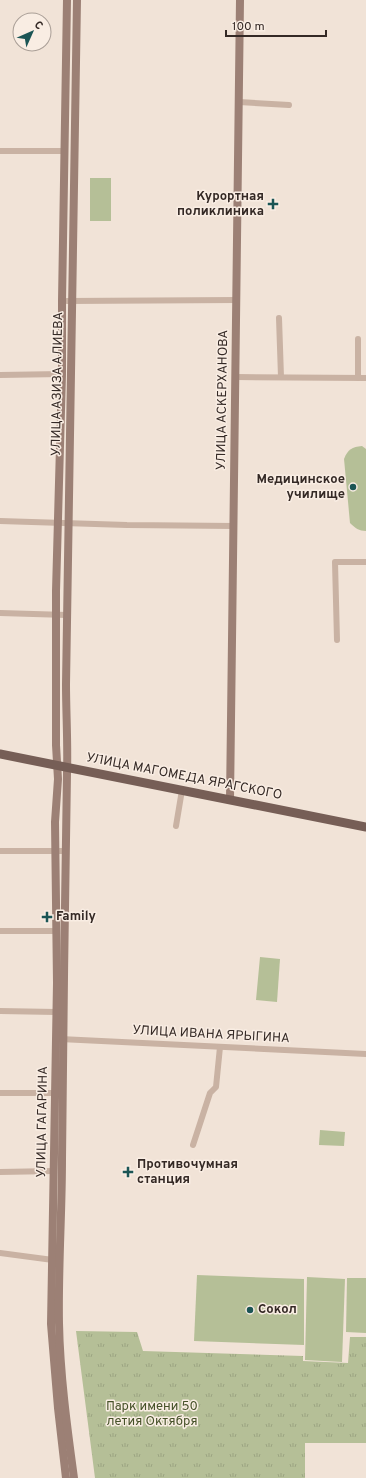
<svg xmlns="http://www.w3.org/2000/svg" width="366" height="1478" font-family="Overpass,sans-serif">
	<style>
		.grass { fill: url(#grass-tufts) }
		.garden { fill: #b5bf97 }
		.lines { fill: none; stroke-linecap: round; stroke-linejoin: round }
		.minor { stroke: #c9b2a3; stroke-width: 6 }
		.secondary { stroke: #9c8075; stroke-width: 8 }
		.primary { stroke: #765e56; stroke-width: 9 }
		.poi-dot { fill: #1b5555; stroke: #f9ede3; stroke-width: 1.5 }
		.labels { text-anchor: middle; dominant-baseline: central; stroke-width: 3; stroke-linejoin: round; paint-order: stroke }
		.poi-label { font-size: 13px; font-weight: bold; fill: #342925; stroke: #f9ede3; text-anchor: start }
		.street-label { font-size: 13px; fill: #342925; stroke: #f9ede3 }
		.park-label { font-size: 13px; fill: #465229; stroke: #f9ede3 }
	</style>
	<defs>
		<pattern id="grass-tufts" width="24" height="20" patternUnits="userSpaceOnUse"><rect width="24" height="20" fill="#b5bf97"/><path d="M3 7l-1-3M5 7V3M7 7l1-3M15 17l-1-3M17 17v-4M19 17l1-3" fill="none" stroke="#9ca482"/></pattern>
	</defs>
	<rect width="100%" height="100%" fill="#f1e3d7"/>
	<polygon class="grass" points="76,1331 137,1332 143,1351 303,1356 303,1361 348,1363 350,1337 366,1337 366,1443 305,1443 305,1478 95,1478"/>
	<g class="garden">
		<rect x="90" y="178" width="21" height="43"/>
		<path d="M362 446 366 449V531C359 531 355 528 350 523L344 459C348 449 352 447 362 446Z"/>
		<polygon points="260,957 280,959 277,1002 256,1000"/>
		<polygon points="320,1130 345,1132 344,1146 319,1145"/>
		<polygon points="197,1275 304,1279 304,1345 194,1341"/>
		<polygon points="307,1277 345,1279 342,1362 305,1360"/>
		<polygon points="347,1278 366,1278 366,1333 346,1332"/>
	</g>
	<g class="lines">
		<g class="minor">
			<polyline points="239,102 289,105"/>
			<polyline points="0,151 65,151"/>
			<polyline points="67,301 237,300"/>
			<polyline points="279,318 281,377"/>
			<polyline points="358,339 358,378"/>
			<polyline points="0,375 62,374"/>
			<polyline points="236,377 366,378"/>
			<polyline points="0,521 127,525 234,526"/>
			<polyline points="0,613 67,615"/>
			<polyline points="337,640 335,562 366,562"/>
			<polyline points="176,826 182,790"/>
			<polyline points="0,851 65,851"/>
			<polyline points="0,931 57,931"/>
			<polyline points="0,1011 56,1012"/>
			<polyline points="60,1039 366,1054"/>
			<polyline points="0,1093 55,1093"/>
			<polyline points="193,1145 210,1093 216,1087 220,1047"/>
			<polyline points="0,1172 54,1171"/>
			<polyline points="0,1253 53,1260"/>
		</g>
		<g class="secondary">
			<polyline points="230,800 240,0"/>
			<polyline points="66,1478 58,1408 51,1324 57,983 55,822 58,779 56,745 56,591 62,374 62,301 67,0"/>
			<path d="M74 1478C67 1427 60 1374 59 1323 58 1268 62 1214 62 1159 63 1030 65 902 67 773 68 743 66 713 66 684 69 456 73 228 77 0"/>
		</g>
		<polyline class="primary" points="0,754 366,827"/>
	</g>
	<g class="poi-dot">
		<path d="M271 198h4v4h4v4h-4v4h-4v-4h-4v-4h4z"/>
		<circle cx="353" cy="487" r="4"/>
		<path d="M45 911h4v4h4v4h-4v4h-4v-4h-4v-4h4z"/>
		<path d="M126 1166h4v4h4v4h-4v4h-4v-4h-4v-4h4z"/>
		<circle cx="250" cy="1310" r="4"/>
	</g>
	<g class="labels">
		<g class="poi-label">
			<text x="264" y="197" text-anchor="end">Курортная<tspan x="264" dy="15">поликлиника</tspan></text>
			<text x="345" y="480" text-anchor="end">Медицинское<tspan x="345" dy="15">училище</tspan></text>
			<text x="56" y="917">Family</text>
			<text x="137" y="1165">Противочумная<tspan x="137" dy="15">станция</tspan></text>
			<text x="258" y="1310">Сокол</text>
		</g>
		<g class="street-label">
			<text transform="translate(58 384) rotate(-89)">УЛИЦА АЗИЗА АЛИЕВА</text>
			<text transform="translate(223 400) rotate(-89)">УЛИЦА АСКЕРХАНОВА</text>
			<text transform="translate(184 777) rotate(11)">УЛИЦА МАГОМЕДА ЯРАГСКОГО</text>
			<text transform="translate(211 1035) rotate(3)">УЛИЦА ИВАНА ЯРЫГИНА</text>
			<text transform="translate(43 1122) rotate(-89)">УЛИЦА ГАГАРИНА</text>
		</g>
		<g class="park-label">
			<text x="152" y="1407">Парк имени 50<tspan x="152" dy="15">летия Октября</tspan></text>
		</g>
	</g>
	<g transform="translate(32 32) rotate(45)"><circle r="19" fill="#f9ede3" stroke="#aa9f97"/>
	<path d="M0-3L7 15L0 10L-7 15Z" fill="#1b5555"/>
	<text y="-6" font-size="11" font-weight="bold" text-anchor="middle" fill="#342925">С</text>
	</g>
	<path d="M226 30v6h100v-6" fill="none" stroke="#342925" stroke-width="2"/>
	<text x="232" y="30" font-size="12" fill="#342925" stroke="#f9ede3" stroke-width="3" paint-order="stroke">100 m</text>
</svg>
